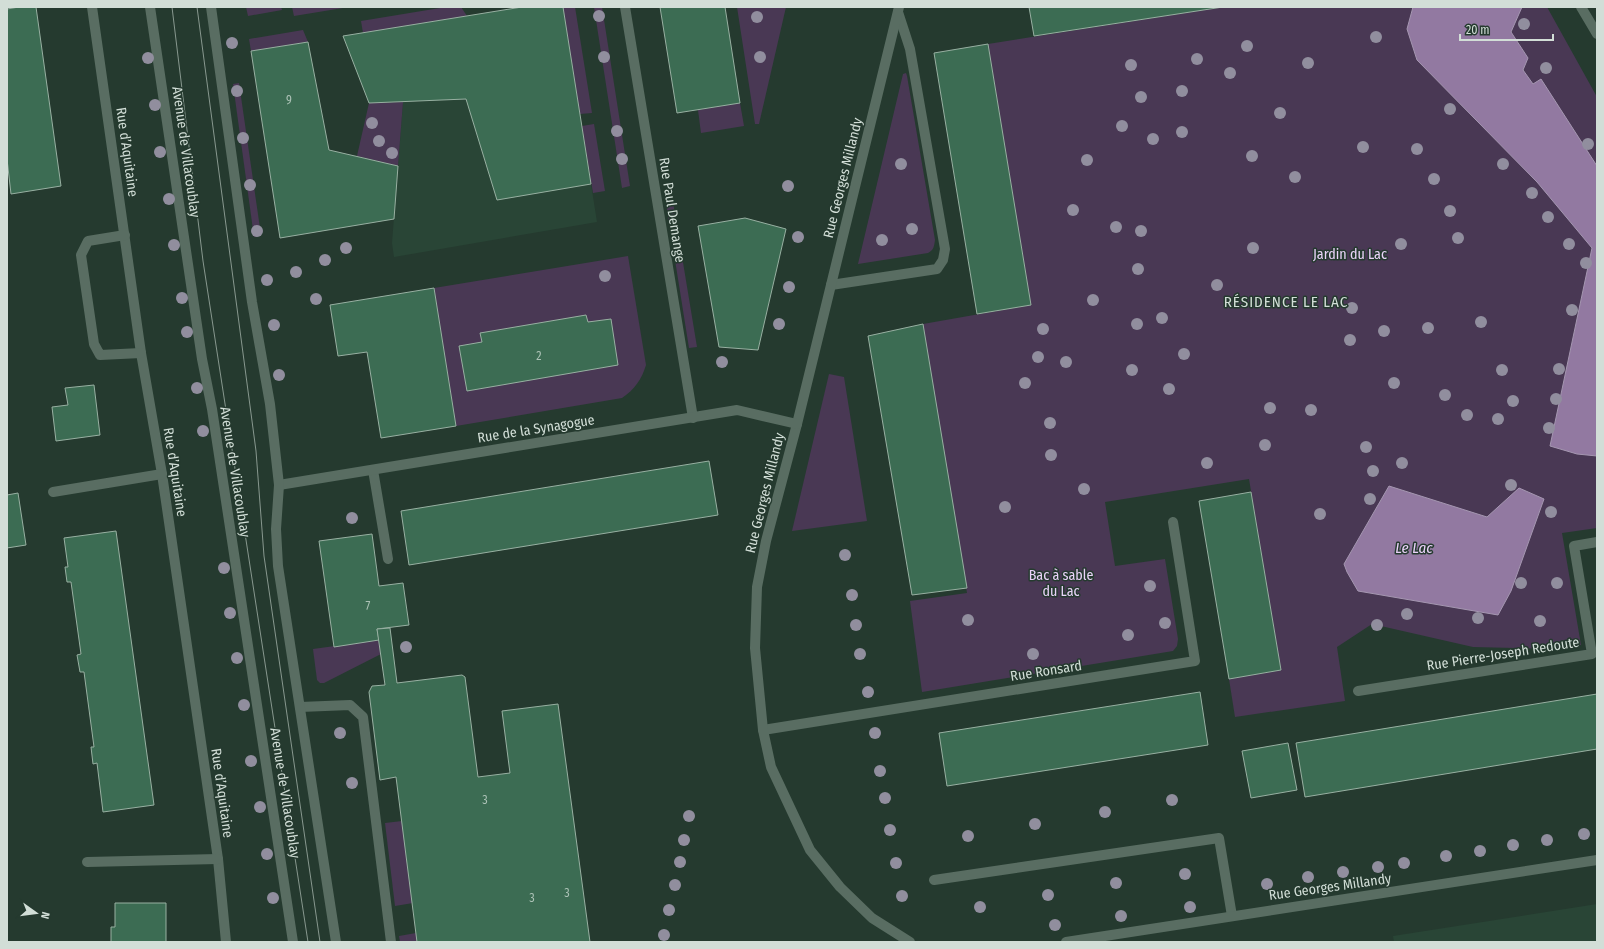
<svg xmlns="http://www.w3.org/2000/svg" width="1604" height="949" font-family="'Fira Sans Condensed',sans-serif">
	<style>
		.built { fill: #294536 }
		.green { fill: #493854 }
		.water { fill: #9279a1; stroke: #a597b1 }
		.building { fill: #3c6c53; stroke: #98b0a2 }
		.lines { fill: none; stroke-linecap: round; stroke-linejoin: round }
		.service { stroke: #596d62; stroke-width: 10 }
		.minor { stroke: #596d62; stroke-width: 10 }
		.tertiary { stroke: #596d62; stroke-width: 10 }
		.tram { stroke: #88988f; stroke-width: 1 }
		.tree { fill: #918e9e }
		.labels { text-anchor: middle; dominant-baseline: central; stroke-width: 3; stroke-linejoin: round; paint-order: stroke }
		.number-label { font-size: 12px; fill: #acc2b6 }
		.street-label { font-size: 14px; fill: #d2ded7; stroke: #253a2f }
		.park-label { font-size: 14px; fill: #ead3f9; stroke: #253a2f }
		.neighbourhood-label { font-size: 15px; letter-spacing: 1px; fill: #d2ded7; stroke: #253a2f }
		.water-label { font-size: 15px; font-style: italic; fill: #ebd3fa; stroke: #253a2f }
	</style>
	<rect width="100%" height="100%" fill="#253a2f"/>
	<g class="built">
		<polygon points="522,7 563,7 597,222 394,257 392,243 403,102 369,103 343,36"/>
		<polygon points="1597,904 1597,942 1394,942 1393,936"/>
	</g>
	<g class="green">
		<polygon points="246,7 281,7 282,10 248,16"/>
		<polygon points="292,7 349,7 294,16"/>
		<polygon points="446,7 461,7 467,16 363,33 361,21"/>
		<polygon points="563,7 575,7 592,113 580,114"/>
		<polygon points="594,7 602,7 630,186 622,188"/>
		<polygon points="737,7 786,7 759,124 755,124"/>
		<polygon points="1223,7 1547,7 1597,97 1597,528 1562,533 1581,645 1559,649 1473,647 1372,624 1337,647 1345,701 1235,717 1229,679 1281,670 1249,479 1105,502 1115,566 1165,559 1178,639 1177,646 1173,651 922,692 910,601 967,593 923,324 1031,305 988,44"/>
		<polygon points="303,30 308,42 251,51 249,39"/>
		<path d="M906 73 907 76 935 240C934 246 934 250 928 253L858 264 903 74Z"/>
		<polygon points="239,83 261,235 254,237 233,84"/>
		<polygon points="403,102 398,166 357,156 369,103"/>
		<polygon points="740,103 744,126 701,133 698,110"/>
		<polygon points="594,124 605,191 593,193 582,126"/>
		<polygon points="672,196 697,347 689,348 665,197"/>
		<path d="M628 256 646 365C642 379 634 390 622 398L456 426 434 288Z"/>
		<polygon points="829,374 844,377 867,521 792,531"/>
		<polygon points="379,640 381,654 324,683 320,683 317,680 313,649"/>
		<polygon points="402,821 413,903 395,906 385,823"/>
		<polygon points="416,933 417,942 400,942 399,936"/>
	</g>
	<g class="water">
		<polygon points="1413,7 1522,7 1511,32 1528,58 1523,70 1533,84 1541,79 1597,166 1597,456 1577,454 1550,446 1592,248 1537,182 1417,60 1407,29"/>
		<polygon points="1389,486 1487,517 1519,488 1544,499 1511,591 1498,615 1358,591 1347,572 1344,564"/>
	</g>
	<g class="building">
		<polygon points="19,7 36,7 61,186 11,194 7,159 7,9"/>
		<polygon points="522,7 563,7 591,184 497,200 466,99 369,103 343,36"/>
		<polygon points="660,7 725,7 740,103 677,113"/>
		<polygon points="1029,7 1223,7 1034,36"/>
		<polygon points="308,42 329,150 398,166 394,219 280,238 251,51"/>
		<polygon points="988,44 1031,305 977,314 934,53"/>
		<polygon points="745,218 786,229 758,350 719,347 698,226"/>
		<polygon points="434,288 456,426 381,438 367,352 338,356 330,305"/>
		<polygon points="586,315 588,322 611,319 618,365 467,391 459,346 482,342 480,333"/>
		<polygon points="923,324 967,588 912,595 868,336"/>
		<polygon points="94,385 100,435 56,441 52,407 68,405 65,388"/>
		<polygon points="709,461 718,515 409,565 401,511"/>
		<polygon points="1251,492 1281,670 1229,679 1199,501"/>
		<polygon points="18,493 26,545 7,548 7,495"/>
		<polygon points="116,531 154,805 103,812 97,763 93,764 91,747 94,747 84,672 80,672 77,655 81,654 71,582 67,582 65,567 68,567 64,538"/>
		<polygon points="372,534 379,586 403,583 409,625 377,629 379,640 334,647 319,541"/>
		<polygon points="390,628 397,683 462,675 465,677 478,777 510,773 502,711 558,704 590,942 417,942 396,777 380,780 369,692 372,686 385,685 377,629"/>
		<polygon points="1200,692 1208,745 947,786 939,733"/>
		<polygon points="1597,694 1597,749 1305,797 1296,743"/>
		<polygon points="1288,743 1297,790 1251,798 1242,751"/>
		<polygon points="115,903 166,903 166,942 111,942 111,927 115,927"/>
	</g>
	<g class="lines">
		<g class="service">
			<polyline points="92,7 141,353 162,474 218,859 226,942"/>
			<polyline points="125,235 88,241 81,255 94,344 100,355 141,353"/>
			<polyline points="831,285 937,269 943,260 945,249 910,49 898,12"/>
			<polyline points="373,470 388,559"/>
			<polyline points="53,492 162,474"/>
			<polyline points="300,707 350,705 363,717 391,942"/>
			<polyline points="763,730 1195,661 1173,522"/>
			<polyline points="87,862 218,859"/>
			<polyline points="934,880 1219,838 1232,916"/>
		</g>
		<g class="minor">
			<polyline points="625,7 693,418"/>
			<polyline points="899,7 797,424 766,541 757,587 755,648 763,730 771,767 810,850 840,887 872,918 910,942"/>
			<polyline points="1581,7 1597,34"/>
			<polyline points="279,485 737,410 797,424"/>
			<polyline points="1358,691 1592,654 1574,546 1597,542"/>
			<polyline points="1066,942 1597,860"/>
		</g>
		<g class="tertiary">
			<polyline points="150,7 202,359 212,409 293,942"/>
			<polyline points="211,7 252,302 270,404 279,485 276,529 278,566 336,942"/>
		</g>
		<g class="tram">
			<polyline points="172,7 203,261 308,942"/>
			<polyline points="197,7 256,451 264,556 320,942"/>
		</g>
	</g>
	<g class="tree">
		<circle cx="599" cy="16" r="6"/>
		<circle cx="757" cy="17" r="6"/>
		<circle cx="1524" cy="24" r="6"/>
		<circle cx="1376" cy="37" r="6"/>
		<circle cx="232" cy="43" r="6"/>
		<circle cx="1247" cy="46" r="6"/>
		<circle cx="604" cy="57" r="6"/>
		<circle cx="760" cy="57" r="6"/>
		<circle cx="148" cy="58" r="6"/>
		<circle cx="1197" cy="59" r="6"/>
		<circle cx="1308" cy="63" r="6"/>
		<circle cx="1131" cy="65" r="6"/>
		<circle cx="1546" cy="68" r="6"/>
		<circle cx="1230" cy="73" r="6"/>
		<circle cx="237" cy="91" r="6"/>
		<circle cx="1182" cy="91" r="6"/>
		<circle cx="1141" cy="97" r="6"/>
		<circle cx="155" cy="105" r="6"/>
		<circle cx="1450" cy="109" r="6"/>
		<circle cx="1280" cy="113" r="6"/>
		<circle cx="372" cy="123" r="6"/>
		<circle cx="1122" cy="126" r="6"/>
		<circle cx="617" cy="131" r="6"/>
		<circle cx="1182" cy="132" r="6"/>
		<circle cx="243" cy="138" r="6"/>
		<circle cx="1153" cy="139" r="6"/>
		<circle cx="379" cy="141" r="6"/>
		<circle cx="1588" cy="144" r="6"/>
		<circle cx="1363" cy="147" r="6"/>
		<circle cx="1417" cy="149" r="6"/>
		<circle cx="160" cy="152" r="6"/>
		<circle cx="392" cy="153" r="6"/>
		<circle cx="1252" cy="156" r="6"/>
		<circle cx="622" cy="159" r="6"/>
		<circle cx="1087" cy="160" r="6"/>
		<circle cx="901" cy="164" r="6"/>
		<circle cx="1503" cy="164" r="6"/>
		<circle cx="1295" cy="177" r="6"/>
		<circle cx="1434" cy="179" r="6"/>
		<circle cx="250" cy="185" r="6"/>
		<circle cx="788" cy="186" r="6"/>
		<circle cx="1532" cy="193" r="6"/>
		<circle cx="169" cy="199" r="6"/>
		<circle cx="1073" cy="210" r="6"/>
		<circle cx="1450" cy="211" r="6"/>
		<circle cx="1548" cy="217" r="6"/>
		<circle cx="1116" cy="227" r="6"/>
		<circle cx="912" cy="229" r="6"/>
		<circle cx="257" cy="231" r="6"/>
		<circle cx="1141" cy="231" r="6"/>
		<circle cx="798" cy="237" r="6"/>
		<circle cx="1458" cy="238" r="6"/>
		<circle cx="882" cy="240" r="6"/>
		<circle cx="1401" cy="244" r="6"/>
		<circle cx="1569" cy="244" r="6"/>
		<circle cx="174" cy="245" r="6"/>
		<circle cx="346" cy="248" r="6"/>
		<circle cx="1253" cy="248" r="6"/>
		<circle cx="325" cy="260" r="6"/>
		<circle cx="1586" cy="263" r="6"/>
		<circle cx="1138" cy="269" r="6"/>
		<circle cx="296" cy="272" r="6"/>
		<circle cx="605" cy="276" r="6"/>
		<circle cx="267" cy="280" r="6"/>
		<circle cx="1217" cy="285" r="6"/>
		<circle cx="789" cy="287" r="6"/>
		<circle cx="182" cy="298" r="6"/>
		<circle cx="316" cy="299" r="6"/>
		<circle cx="1093" cy="300" r="6"/>
		<circle cx="1352" cy="308" r="6"/>
		<circle cx="1572" cy="310" r="6"/>
		<circle cx="1162" cy="318" r="6"/>
		<circle cx="1481" cy="322" r="6"/>
		<circle cx="779" cy="324" r="6"/>
		<circle cx="1137" cy="324" r="6"/>
		<circle cx="274" cy="325" r="6"/>
		<circle cx="1428" cy="328" r="6"/>
		<circle cx="1043" cy="329" r="6"/>
		<circle cx="1384" cy="331" r="6"/>
		<circle cx="187" cy="332" r="6"/>
		<circle cx="1350" cy="340" r="6"/>
		<circle cx="1184" cy="354" r="6"/>
		<circle cx="1038" cy="357" r="6"/>
		<circle cx="722" cy="362" r="6"/>
		<circle cx="1066" cy="362" r="6"/>
		<circle cx="1559" cy="369" r="6"/>
		<circle cx="1132" cy="370" r="6"/>
		<circle cx="1502" cy="370" r="6"/>
		<circle cx="279" cy="375" r="6"/>
		<circle cx="1025" cy="383" r="6"/>
		<circle cx="1394" cy="383" r="6"/>
		<circle cx="197" cy="388" r="6"/>
		<circle cx="1169" cy="389" r="6"/>
		<circle cx="1445" cy="395" r="6"/>
		<circle cx="1556" cy="399" r="6"/>
		<circle cx="1513" cy="401" r="6"/>
		<circle cx="1270" cy="408" r="6"/>
		<circle cx="1311" cy="410" r="6"/>
		<circle cx="1467" cy="415" r="6"/>
		<circle cx="1498" cy="419" r="6"/>
		<circle cx="1050" cy="423" r="6"/>
		<circle cx="1549" cy="428" r="6"/>
		<circle cx="203" cy="431" r="6"/>
		<circle cx="1265" cy="445" r="6"/>
		<circle cx="1366" cy="447" r="6"/>
		<circle cx="1051" cy="455" r="6"/>
		<circle cx="1207" cy="463" r="6"/>
		<circle cx="1402" cy="463" r="6"/>
		<circle cx="1373" cy="471" r="6"/>
		<circle cx="1511" cy="485" r="6"/>
		<circle cx="1084" cy="489" r="6"/>
		<circle cx="1370" cy="499" r="6"/>
		<circle cx="1005" cy="507" r="6"/>
		<circle cx="1551" cy="512" r="6"/>
		<circle cx="1320" cy="514" r="6"/>
		<circle cx="352" cy="518" r="6"/>
		<circle cx="845" cy="555" r="6"/>
		<circle cx="224" cy="568" r="6"/>
		<circle cx="1521" cy="583" r="6"/>
		<circle cx="1557" cy="583" r="6"/>
		<circle cx="1150" cy="586" r="6"/>
		<circle cx="852" cy="595" r="6"/>
		<circle cx="230" cy="613" r="6"/>
		<circle cx="1407" cy="614" r="6"/>
		<circle cx="1478" cy="618" r="6"/>
		<circle cx="968" cy="620" r="6"/>
		<circle cx="1540" cy="621" r="6"/>
		<circle cx="1165" cy="623" r="6"/>
		<circle cx="856" cy="625" r="6"/>
		<circle cx="1377" cy="625" r="6"/>
		<circle cx="1128" cy="635" r="6"/>
		<circle cx="406" cy="647" r="6"/>
		<circle cx="860" cy="654" r="6"/>
		<circle cx="1033" cy="654" r="6"/>
		<circle cx="237" cy="658" r="6"/>
		<circle cx="868" cy="692" r="6"/>
		<circle cx="244" cy="705" r="6"/>
		<circle cx="340" cy="733" r="6"/>
		<circle cx="875" cy="733" r="6"/>
		<circle cx="251" cy="761" r="6"/>
		<circle cx="880" cy="771" r="6"/>
		<circle cx="352" cy="783" r="6"/>
		<circle cx="885" cy="798" r="6"/>
		<circle cx="1172" cy="800" r="6"/>
		<circle cx="260" cy="807" r="6"/>
		<circle cx="1105" cy="812" r="6"/>
		<circle cx="689" cy="816" r="6"/>
		<circle cx="1035" cy="824" r="6"/>
		<circle cx="890" cy="830" r="6"/>
		<circle cx="1584" cy="834" r="6"/>
		<circle cx="968" cy="836" r="6"/>
		<circle cx="684" cy="840" r="6"/>
		<circle cx="1547" cy="840" r="6"/>
		<circle cx="1513" cy="845" r="6"/>
		<circle cx="1480" cy="851" r="6"/>
		<circle cx="267" cy="854" r="6"/>
		<circle cx="1446" cy="856" r="6"/>
		<circle cx="680" cy="862" r="6"/>
		<circle cx="896" cy="863" r="6"/>
		<circle cx="1404" cy="863" r="6"/>
		<circle cx="1378" cy="867" r="6"/>
		<circle cx="1343" cy="872" r="6"/>
		<circle cx="1185" cy="874" r="6"/>
		<circle cx="1308" cy="877" r="6"/>
		<circle cx="1116" cy="883" r="6"/>
		<circle cx="1267" cy="884" r="6"/>
		<circle cx="675" cy="885" r="6"/>
		<circle cx="1048" cy="895" r="6"/>
		<circle cx="902" cy="896" r="6"/>
		<circle cx="273" cy="898" r="6"/>
		<circle cx="980" cy="907" r="6"/>
		<circle cx="1190" cy="907" r="6"/>
		<circle cx="669" cy="910" r="6"/>
		<circle cx="1121" cy="916" r="6"/>
		<circle cx="1055" cy="925" r="6"/>
		<circle cx="664" cy="935" r="6"/>
	</g>
	<g class="labels">
		<g class="number-label">
			<text x="289" y="100">9</text>
			<text x="539" y="356">2</text>
			<text x="368" y="606">7</text>
			<text x="485" y="800">3</text>
			<text x="567" y="893">3</text>
			<text x="532" y="898">3</text>
		</g>
		<g class="street-label">
			<text transform="translate(127 152) rotate(82)">Rue d’Aquitaine</text>
			<text transform="translate(186 152) rotate(82)">Avenue de Villacoublay</text>
			<text transform="translate(843 178) rotate(-76)">Rue Georges Millandy</text>
			<text transform="translate(672 210) rotate(81)">Rue Paul Demange</text>
			<text transform="translate(536 429) rotate(-9)">Rue de la Synagogue</text>
			<text transform="translate(175 472) rotate(81)">Rue d’Aquitaine</text>
			<text transform="translate(235 472) rotate(81)">Avenue de Villacoublay</text>
			<text transform="translate(765 493) rotate(-76)">Rue Georges Millandy</text>
			<text transform="translate(1503 654) rotate(-9)">Rue Pierre-Joseph Redoute</text>
			<text transform="translate(1046 671) rotate(-9)">Rue Ronsard</text>
			<text transform="translate(222 793) rotate(82)">Rue d’Aquitaine</text>
			<text transform="translate(285 793) rotate(81)">Avenue de Villacoublay</text>
			<text transform="translate(1330 887) rotate(-8)">Rue Georges Millandy</text>
		</g>
		<g class="park-label">
			<text x="1350" y="254">Jardin du Lac</text>
			<text x="1061" y="575">Bac à sable<tspan x="1061" dy="16">du Lac</tspan></text>
		</g>
		<g class="neighbourhood-label">
			<text x="1286" y="302">RÉSIDENCE LE LAC</text>
		</g>
		<g class="water-label">
			<text x="1414" y="548">Le Lac</text>
		</g>
	</g>
	<rect width="1604" height="949" fill="none" stroke="#d2ded7" stroke-width="16"/>
	<g transform="translate(36 913) rotate(104)" stroke="#253a2f" stroke-width="3" paint-order="stroke">
	<path d="M0-3L7 15L0 10L-7 15Z" fill="#d2ded7"/>
	<text y="-6" font-size="11" font-weight="bold" text-anchor="middle" fill="#d2ded7">N</text>
	</g>
	<path d="M1460 34v6h93v-6" fill="none" stroke="#d2ded7" stroke-width="2"/>
	<text x="1466" y="34" font-size="12" fill="#d2ded7" stroke="#253a2f" stroke-width="3" paint-order="stroke">20 m</text>
</svg>
